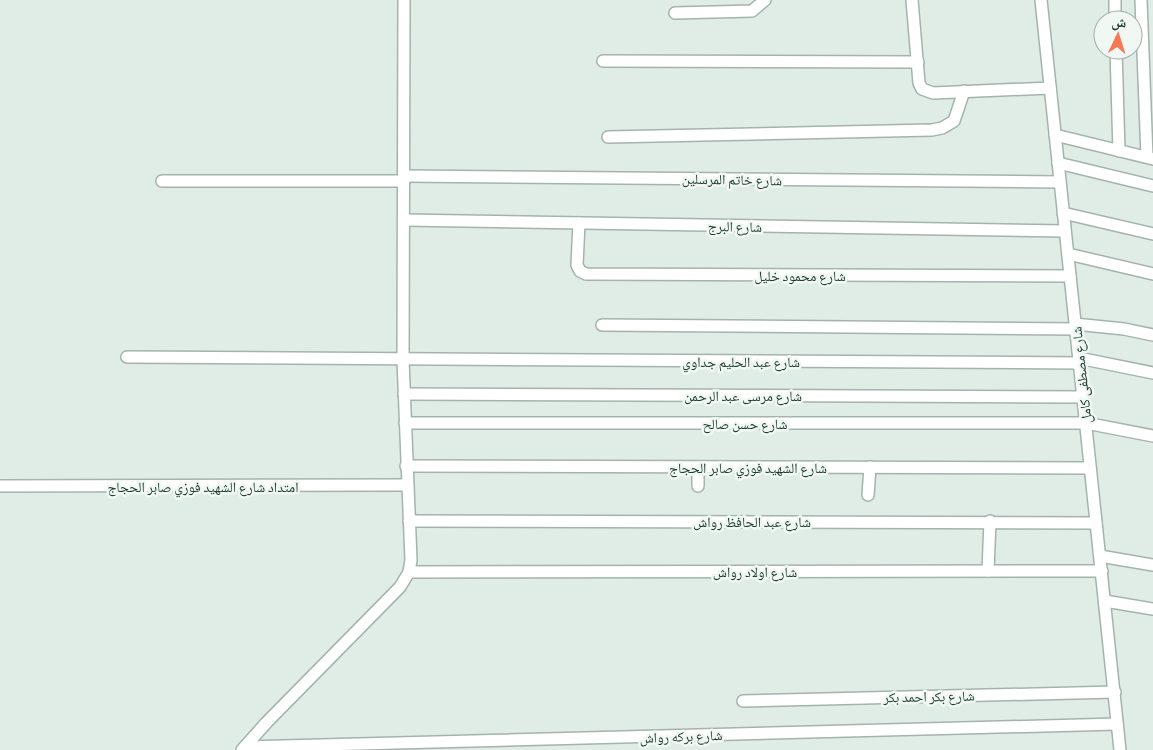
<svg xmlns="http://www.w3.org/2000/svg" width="1153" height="750" font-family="Commissioner,'Noto Naskh Arabic',sans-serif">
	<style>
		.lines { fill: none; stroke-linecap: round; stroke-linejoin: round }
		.minor-casing { stroke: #a3b4ad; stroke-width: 14 }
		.minor { stroke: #fff; stroke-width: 11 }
		.labels { text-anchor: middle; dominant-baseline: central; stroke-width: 5; stroke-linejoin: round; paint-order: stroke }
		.street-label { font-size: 14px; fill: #203d35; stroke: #f1f8f4 }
	</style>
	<rect width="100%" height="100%" fill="#e0ece6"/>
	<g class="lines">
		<g class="minor-casing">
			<g id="minor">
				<polyline points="912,0 919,83 922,89 933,93 1050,88"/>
				<polyline points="1041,0 1120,750"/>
				<polyline points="1115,0 1115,20"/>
				<polyline points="1141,0 1147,157"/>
				<polyline points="675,13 752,11 765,0"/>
				<polyline points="1116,50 1119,151"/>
				<polyline points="603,61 918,62"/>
				<polyline points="1055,135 1153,159"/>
				<polyline points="608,137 932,130 942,128 954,121 964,91"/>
				<polyline points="1058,163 1153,186"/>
				<polyline points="404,176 1060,182"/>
				<polyline points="162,181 404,181"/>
				<polyline points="1063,213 1153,234"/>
				<polyline points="404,220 1065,231"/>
				<polyline points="579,223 577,265 580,271 586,274 1070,276"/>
				<polyline points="1068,254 1153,274"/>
				<polyline points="1075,324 1124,329 1153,335"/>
				<polyline points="602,325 1076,329"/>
				<polyline points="127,357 1079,363"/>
				<polyline points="1079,358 1153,373"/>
				<polyline points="404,394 1083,397"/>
				<polyline points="405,423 1086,423 1153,436"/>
				<polyline points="406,466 1090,468"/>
				<polyline points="0,486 406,485"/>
				<polyline points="698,486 698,467"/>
				<polyline points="868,495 870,467"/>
				<polyline points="409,521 1096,523"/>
				<polyline points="1100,556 1153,565"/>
				<polyline points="988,571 990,521"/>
				<polyline points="409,572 1102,571"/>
				<polyline points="1105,601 1153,609"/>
				<polyline points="743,701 1115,692"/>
				<polyline points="245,747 1117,724"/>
				<polyline points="242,750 267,722 400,587 409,572 411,560 403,360 404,0"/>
			</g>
		</g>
		<use href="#minor" class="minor"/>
	</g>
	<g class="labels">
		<g class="street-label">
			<text transform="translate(732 179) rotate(1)">شارع خاتم المرسلين</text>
			<text transform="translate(735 226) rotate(1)">شارع البرج</text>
			<text x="800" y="275">شارع محمود خليل</text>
			<text x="741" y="361">شارع عبد الحليم جداوي</text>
			<text transform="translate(1081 375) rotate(-96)">شارع مصطفى كامل</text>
			<text x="743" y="395">شارع مرسى عبد الرحمن</text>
			<text x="745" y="423">شارع حسن صالح</text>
			<text x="748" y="467">شارع الشهيد فوزي صابر الحجاج</text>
			<text x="203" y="486">امتداد شارع الشهيد فوزي صابر الحجاج</text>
			<text x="752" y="521">شارع عبد الحافظ رواش</text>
			<text x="755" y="571">شارع اولاد رواش</text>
			<text transform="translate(929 696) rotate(-1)">شارع بكر احمد بكر</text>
			<text transform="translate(681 736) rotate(-2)">شارع بركه رواش</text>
		</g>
	</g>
	<g transform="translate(1118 35) rotate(4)"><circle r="24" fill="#f1f8f4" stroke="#9dada8"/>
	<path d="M0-4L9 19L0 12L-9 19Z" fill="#f77753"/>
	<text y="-8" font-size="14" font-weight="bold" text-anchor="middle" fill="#203d35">ش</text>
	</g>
</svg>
